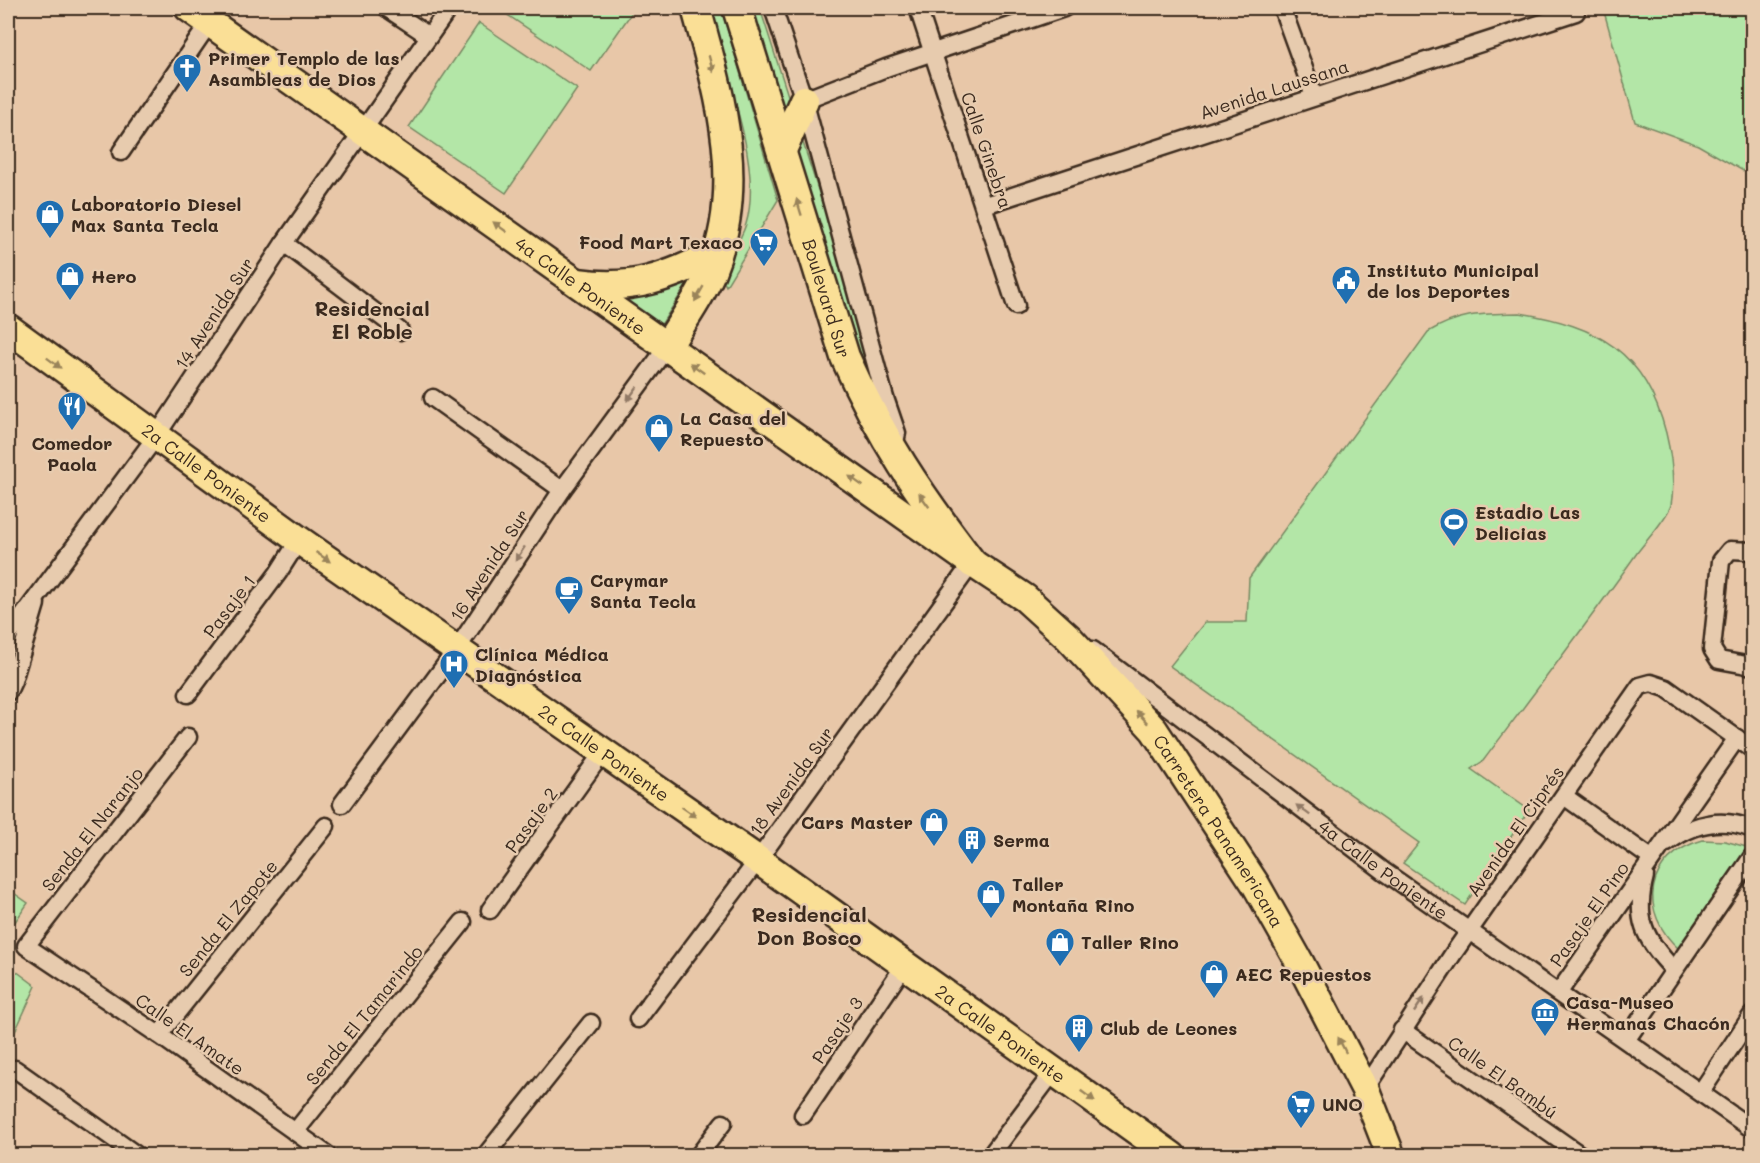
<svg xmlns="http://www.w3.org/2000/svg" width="1760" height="1163" font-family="Mali,sans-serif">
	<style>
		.green { fill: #b3e6a7; stroke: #778862; stroke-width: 1.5 }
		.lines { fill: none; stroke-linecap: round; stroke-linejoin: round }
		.minor-casing { stroke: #3b2a1e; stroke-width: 21 }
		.primary-casing { stroke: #3b2a1e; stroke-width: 32 }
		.trunk-casing { stroke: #3b2a1e; stroke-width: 33 }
		.minor { stroke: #e7cbae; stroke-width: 16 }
		.primary { stroke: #fadf96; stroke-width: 27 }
		.trunk { stroke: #fadf96; stroke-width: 28 }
		.oneway { fill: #9a845a }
		.oneway2 { fill: #917a66 }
		.labels { text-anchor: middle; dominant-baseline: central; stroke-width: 5; stroke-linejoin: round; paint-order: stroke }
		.poi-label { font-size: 18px; font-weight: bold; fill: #3b2a1e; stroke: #e7cbae; text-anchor: start }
		.street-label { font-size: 18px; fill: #3b2a1e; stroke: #e7cbae }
		.neighbourhood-label { font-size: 20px; font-weight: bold; fill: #3b2a1e; stroke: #e7cbae }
	</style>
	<rect width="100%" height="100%" fill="#e8c7a8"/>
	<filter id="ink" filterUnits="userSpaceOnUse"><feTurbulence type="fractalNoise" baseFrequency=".0167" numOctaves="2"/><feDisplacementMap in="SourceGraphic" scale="12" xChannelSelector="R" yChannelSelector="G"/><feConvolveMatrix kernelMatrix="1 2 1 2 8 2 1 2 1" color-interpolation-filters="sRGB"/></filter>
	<g filter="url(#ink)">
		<g class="green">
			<polygon points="497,8 635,8 591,71"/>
			<path d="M705 8H721L778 200 726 286 720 274C728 258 741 241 746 224 764 164 723 67 705 8Z"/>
			<polygon points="741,8 760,8 880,384 862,398"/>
			<polygon points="1603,8 1752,8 1752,176 1698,145 1635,122"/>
			<polygon points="479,23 577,89 506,193 409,127"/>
			<polygon points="691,278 659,328 607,295"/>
			<path d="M1520 313C1598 326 1645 351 1666 433 1671 454 1675 483 1671 505 1668 517 1645 542 1637 553 1587 624 1535 692 1483 761L1471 769 1529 810 1465 905 1403 863 1419 843 1170 666 1205 622H1247L1249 578 1428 332C1461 312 1483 314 1520 313Z"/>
			<path d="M1703 840 1725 841 1750 848 1680 950C1637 912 1645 856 1703 840Z"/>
			<polygon points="8,889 28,903 8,932"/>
			<polygon points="8,965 36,986 8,1047"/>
		</g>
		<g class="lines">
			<g class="minor-casing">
				<g id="minor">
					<polyline points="387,8 429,36"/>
					<polyline points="773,8 804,100 885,398 897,433 895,442"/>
					<polyline points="918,8 1016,306"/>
					<polyline points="1282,8 1314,96"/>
					<polyline points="804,100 886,68 1064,8"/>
					<polyline points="121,152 210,22"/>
					<polyline points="985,205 1576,12"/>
					<polyline points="284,243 400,331"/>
					<polyline points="433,398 562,490"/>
					<polyline points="1752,551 1730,550 1721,561 1712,649 1719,660 1752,666"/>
					<polyline points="8,636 155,438 284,243 449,8"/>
					<path id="s1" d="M1093 650 1385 872 1752 1129"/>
					<polyline points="8,692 13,681 36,604"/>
					<polyline points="188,694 278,573 299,540"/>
					<polyline points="188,737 26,946 159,1035 329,1156"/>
					<polyline points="1564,796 1651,858"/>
					<polyline points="342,804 457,649 562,490 667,347"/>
					<path d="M1667 843C1693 823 1722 817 1752 829"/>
					<path d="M1645 876C1634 919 1644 939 1674 970"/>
					<polyline points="490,910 603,752"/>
					<polyline points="1559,992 1737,738"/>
					<polyline points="638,1019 758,860 972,563"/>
					<polyline points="1402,1030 1582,1156"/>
					<polyline points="159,1035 326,826"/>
					<polyline points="1627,1039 1752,857"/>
					<polyline points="15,1069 138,1156"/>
					<polyline points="1365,1089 1453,954 1640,686 1651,683 1666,688 1752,749"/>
					<polyline points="1701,1092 1752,1015"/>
					<polyline points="803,1115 904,966"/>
					<polyline points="295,1132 463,922"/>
					<polyline points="485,1156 591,1023"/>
					<polyline points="698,1156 723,1123"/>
					<polyline points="990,1156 1054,1071"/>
				</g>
			</g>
			<g class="primary-casing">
				<g id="primary">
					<path id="s2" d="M189 8 972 563 1025 598 1069 638 1154 730 1256 885 1300 963 1365 1089 1391 1156"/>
					<path id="s3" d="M8 328 299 540 758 860 1172 1156"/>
				</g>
			</g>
			<g class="trunk-casing">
				<g id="trunk">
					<path id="s4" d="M737 8 845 357C881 438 919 494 972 563"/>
					<polyline points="782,150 804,100"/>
					<path d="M579 283C635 291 666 277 716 254"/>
					<path d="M667 347C681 323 700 298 711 272 747 184 720 95 696 8"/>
				</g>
			</g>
			<use href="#minor" class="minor"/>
			<use href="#primary" class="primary"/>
			<use href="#trunk" class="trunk"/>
		</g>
		<defs><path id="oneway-solid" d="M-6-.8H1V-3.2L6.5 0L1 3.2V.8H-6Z" transform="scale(1.5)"/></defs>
		<g class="oneway">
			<use href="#oneway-solid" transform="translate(711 64) rotate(75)"/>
			<use href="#oneway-solid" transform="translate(799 207) rotate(-107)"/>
			<use href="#oneway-solid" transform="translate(500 227) rotate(-144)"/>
			<use href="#oneway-solid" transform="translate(699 294) rotate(120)"/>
			<use href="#oneway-solid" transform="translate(54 363) rotate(37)"/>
			<use href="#oneway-solid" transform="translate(697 368) rotate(-144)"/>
			<use href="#oneway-solid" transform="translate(856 481) rotate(-145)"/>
			<use href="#oneway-solid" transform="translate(924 500) rotate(-126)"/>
			<use href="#oneway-solid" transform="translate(323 557) rotate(34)"/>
			<use href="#oneway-solid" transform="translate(1142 717) rotate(-132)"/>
			<use href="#oneway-solid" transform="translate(689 812) rotate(35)"/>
			<use href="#oneway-solid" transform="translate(1342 1045) rotate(-117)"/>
			<use href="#oneway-solid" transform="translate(1088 1096) rotate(36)"/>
		</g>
		<g class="oneway2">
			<use href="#oneway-solid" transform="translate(632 394) rotate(126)"/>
			<use href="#oneway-solid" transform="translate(520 554) rotate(123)"/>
			<use href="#oneway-solid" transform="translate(1303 810) rotate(-143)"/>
			<use href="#oneway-solid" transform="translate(1419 1005) rotate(-56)"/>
		</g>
	</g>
	<defs>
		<g id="church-pin" transform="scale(1.5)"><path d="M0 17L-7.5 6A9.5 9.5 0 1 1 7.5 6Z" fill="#1f6fb2" stroke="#e7cbae"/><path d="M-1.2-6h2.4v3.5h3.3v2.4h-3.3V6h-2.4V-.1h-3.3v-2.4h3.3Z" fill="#fff"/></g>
		<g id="shop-pin" transform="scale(1.5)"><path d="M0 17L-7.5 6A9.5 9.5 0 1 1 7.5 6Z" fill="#1f6fb2" stroke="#e7cbae"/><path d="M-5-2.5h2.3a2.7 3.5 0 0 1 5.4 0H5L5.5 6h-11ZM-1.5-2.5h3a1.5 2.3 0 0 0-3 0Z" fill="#fff"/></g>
		<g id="supermarket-pin" transform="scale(1.5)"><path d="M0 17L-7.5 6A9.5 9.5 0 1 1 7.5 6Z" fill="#1f6fb2" stroke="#e7cbae"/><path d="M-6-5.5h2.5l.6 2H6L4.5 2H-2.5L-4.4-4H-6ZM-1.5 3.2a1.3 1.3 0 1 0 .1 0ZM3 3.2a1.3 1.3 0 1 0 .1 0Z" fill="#fff"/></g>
		<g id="civic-pin" transform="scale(1.5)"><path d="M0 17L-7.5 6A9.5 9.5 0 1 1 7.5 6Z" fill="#1f6fb2" stroke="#e7cbae"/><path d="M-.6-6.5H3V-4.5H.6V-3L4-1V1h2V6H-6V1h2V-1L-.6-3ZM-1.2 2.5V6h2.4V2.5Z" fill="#fff"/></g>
		<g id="restaurant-pin" transform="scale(1.5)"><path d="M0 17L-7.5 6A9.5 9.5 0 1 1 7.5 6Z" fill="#1f6fb2" stroke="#e7cbae"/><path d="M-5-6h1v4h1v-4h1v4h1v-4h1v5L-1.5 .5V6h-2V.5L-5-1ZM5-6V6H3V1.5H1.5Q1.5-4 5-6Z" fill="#fff"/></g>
		<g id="stadium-pin" transform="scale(1.5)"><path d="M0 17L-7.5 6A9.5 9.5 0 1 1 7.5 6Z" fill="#1f6fb2" stroke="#e7cbae"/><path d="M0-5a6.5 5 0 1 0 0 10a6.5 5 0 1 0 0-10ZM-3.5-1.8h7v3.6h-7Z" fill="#fff"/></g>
		<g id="cafe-pin" transform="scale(1.5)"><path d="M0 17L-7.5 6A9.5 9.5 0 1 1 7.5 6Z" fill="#1f6fb2" stroke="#e7cbae"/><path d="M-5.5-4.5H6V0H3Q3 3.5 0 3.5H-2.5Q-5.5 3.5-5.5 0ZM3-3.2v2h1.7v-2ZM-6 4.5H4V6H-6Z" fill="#fff"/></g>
		<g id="hospital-pin" transform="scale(1.5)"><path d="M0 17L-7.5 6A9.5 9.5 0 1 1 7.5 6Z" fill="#1f6fb2" stroke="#e7cbae"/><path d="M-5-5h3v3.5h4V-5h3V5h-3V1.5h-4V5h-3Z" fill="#fff"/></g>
		<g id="building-pin" transform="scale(1.5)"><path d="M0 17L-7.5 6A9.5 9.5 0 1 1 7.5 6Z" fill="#1f6fb2" stroke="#e7cbae"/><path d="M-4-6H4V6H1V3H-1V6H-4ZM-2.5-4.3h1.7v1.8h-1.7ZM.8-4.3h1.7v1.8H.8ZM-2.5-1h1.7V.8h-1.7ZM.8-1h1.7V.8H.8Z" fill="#fff"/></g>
		<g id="museum-pin" transform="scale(1.5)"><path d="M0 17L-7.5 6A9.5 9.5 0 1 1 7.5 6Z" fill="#1f6fb2" stroke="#e7cbae"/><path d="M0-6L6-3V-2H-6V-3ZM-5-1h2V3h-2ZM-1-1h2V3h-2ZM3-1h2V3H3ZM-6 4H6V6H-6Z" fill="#fff"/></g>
	</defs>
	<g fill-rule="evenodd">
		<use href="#church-pin" x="187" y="68"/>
		<use href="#shop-pin" x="50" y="214"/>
		<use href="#supermarket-pin" x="764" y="242"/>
		<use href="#shop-pin" x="70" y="276"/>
		<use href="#civic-pin" x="1346" y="280"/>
		<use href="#restaurant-pin" x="72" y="406"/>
		<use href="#shop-pin" x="659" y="428"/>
		<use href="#stadium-pin" x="1454" y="522"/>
		<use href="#cafe-pin" x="569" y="590"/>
		<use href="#hospital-pin" x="454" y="664"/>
		<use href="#shop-pin" x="934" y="822"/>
		<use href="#building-pin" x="972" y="840"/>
		<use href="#shop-pin" x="991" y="894"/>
		<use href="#shop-pin" x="1060" y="942"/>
		<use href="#shop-pin" x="1214" y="974"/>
		<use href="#museum-pin" x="1545" y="1012"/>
		<use href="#building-pin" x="1079" y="1028"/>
		<use href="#supermarket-pin" x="1301" y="1104"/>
	</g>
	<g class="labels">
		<g class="poi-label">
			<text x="208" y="58">Primer Templo de las<tspan x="208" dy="21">Asambleas de Dios</tspan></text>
			<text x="71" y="204">Laboratorio Diesel<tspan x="71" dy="21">Max Santa Tecla</tspan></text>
			<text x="743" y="242" text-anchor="end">Food Mart Texaco</text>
			<text x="1367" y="270">Instituto Municipal<tspan x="1367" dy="21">de los Deportes</tspan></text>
			<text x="91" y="276">Hero</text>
			<text x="680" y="418">La Casa del<tspan x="680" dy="21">Repuesto</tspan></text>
			<text x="72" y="443" text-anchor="middle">Comedor<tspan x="72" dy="21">Paola</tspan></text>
			<text x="1475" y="512">Estadio Las<tspan x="1475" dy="21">Delicias</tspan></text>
			<text x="590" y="580">Carymar<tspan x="590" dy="21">Santa Tecla</tspan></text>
			<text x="475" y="654">Clínica Médica<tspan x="475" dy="21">Diagnóstica</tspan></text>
			<text x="913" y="822" text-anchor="end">Cars Master</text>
			<text x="993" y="840">Serma</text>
			<text x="1012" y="884">Taller<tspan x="1012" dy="21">Montaña Rino</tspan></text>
			<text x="1081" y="942">Taller Rino</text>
			<text x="1235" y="974">AEC Repuestos</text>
			<text x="1566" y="1002">Casa-Museo<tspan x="1566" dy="21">Hermanas Chacón</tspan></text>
			<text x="1100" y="1028">Club de Leones</text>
			<text x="1322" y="1104">UNO</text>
		</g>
		<g class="street-label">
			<text transform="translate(1274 89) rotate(-18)">Avenida Laussana</text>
			<text transform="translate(987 150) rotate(71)">Calle Ginebra</text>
			<text stroke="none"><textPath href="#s2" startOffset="480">4a Calle Poniente</textPath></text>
			<text stroke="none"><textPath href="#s4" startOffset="304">Boulevard Sur</textPath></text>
			<text transform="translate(214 313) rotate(-57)">14 Avenida Sur</text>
			<text stroke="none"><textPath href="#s3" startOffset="246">2a Calle Poniente</textPath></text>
			<text transform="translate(489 565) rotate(-57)">16 Avenida Sur</text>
			<text transform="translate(229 606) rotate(-53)">Pasaje 1</text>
			<text stroke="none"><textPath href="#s3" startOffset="732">2a Calle Poniente</textPath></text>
			<text transform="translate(791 781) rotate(-54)">18 Avenida Sur</text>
			<text transform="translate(531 820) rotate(-54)">Pasaje 2</text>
			<text transform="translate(92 829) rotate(-52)">Senda El Naranjo</text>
			<text stroke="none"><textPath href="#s2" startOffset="1328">Carretera Panamericana</textPath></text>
			<text transform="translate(1515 831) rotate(-55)">Avenida El Ciprés</text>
			<text stroke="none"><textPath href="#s1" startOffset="364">4a Calle Poniente</textPath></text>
			<text transform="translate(1589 914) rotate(-55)">Pasaje El Pino</text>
			<text transform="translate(228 918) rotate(-51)">Senda El Zapote</text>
			<text transform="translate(364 1015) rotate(-51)">Senda El Tamarindo</text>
			<text transform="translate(837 1030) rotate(-56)">Pasaje 3</text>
			<text transform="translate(190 1034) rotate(35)">Calle El Amate</text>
			<text stroke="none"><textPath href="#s3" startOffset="1218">2a Calle Poniente</textPath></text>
			<text transform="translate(1503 1077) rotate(35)">Calle El Bambú</text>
		</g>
		<g class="neighbourhood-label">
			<text x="372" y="308">Residencial<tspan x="372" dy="23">El Roble</tspan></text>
			<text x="809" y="914">Residencial<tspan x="809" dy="23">Don Bosco</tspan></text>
		</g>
	</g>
	<rect width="1760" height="1163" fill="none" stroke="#e7cbae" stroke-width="30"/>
	<rect x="15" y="15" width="1730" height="1133" fill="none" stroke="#3b2a1e" stroke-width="2" filter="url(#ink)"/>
</svg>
